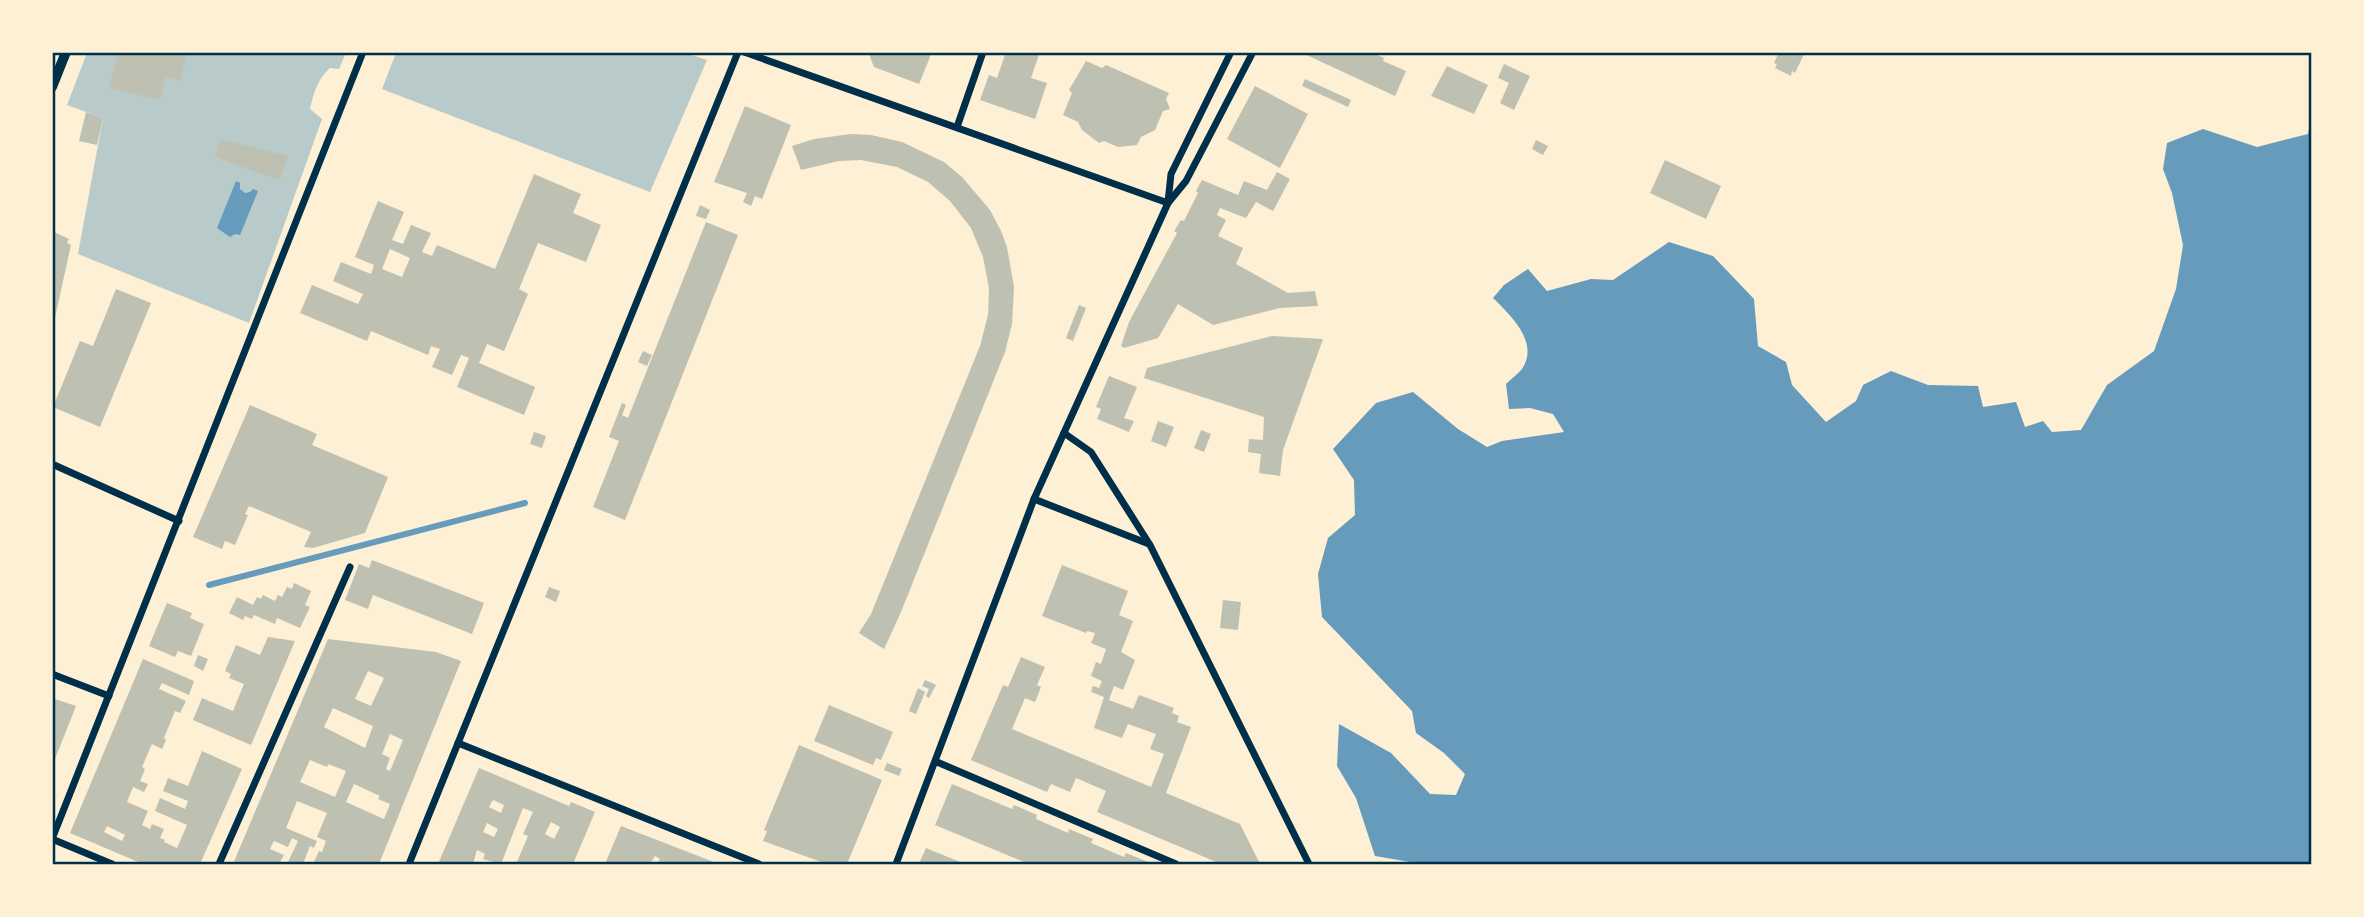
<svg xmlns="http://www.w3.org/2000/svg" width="2364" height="917" font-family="'PT Sans',sans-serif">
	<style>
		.green { fill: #b9caca }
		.water { fill: #669bbc }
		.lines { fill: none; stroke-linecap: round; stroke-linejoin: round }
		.stream { stroke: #669bbc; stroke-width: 6 }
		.building { fill: #bec0b2; fill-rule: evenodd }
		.minor { stroke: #003049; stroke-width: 7 }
		.tertiary { stroke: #003049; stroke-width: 10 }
		.neatline { fill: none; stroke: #003049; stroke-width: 2.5 }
	</style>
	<rect width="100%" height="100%" fill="#fdf0d5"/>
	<g class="green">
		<path d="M87 53H346L339 69 330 68C317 80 314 92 310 109L322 119 249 323 78 254 103 118 67 105Z"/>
		<polygon points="685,53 707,60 650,192 382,89 396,53"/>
	</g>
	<g class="water">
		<path d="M2311 117V864H1422L1375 856 1356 798 1337 766 1339 724 1391 753 1430 794 1456 795 1465 774 1444 753 1416 733 1412 711 1322 617 1318 574 1328 538 1355 515 1354 480 1333 449 1376 403 1413 392 1458 429 1487 447 1502 441 1564 432 1553 414 1530 408 1509 409 1506 384C1511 379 1518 374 1522 369 1540 342 1510 315 1493 298L1504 285 1528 269 1547 291 1591 279 1613 280 1669 242 1713 256 1754 299 1758 346 1786 362 1792 385 1826 422 1856 401 1863 385 1891 371 1928 385 1978 386 1983 407 2016 402 2025 427 2043 421 2052 432 2081 430 2107 385 2154 351 2176 289 2183 245 2172 193 2163 169 2167 143 2203 129 2257 147 2308 134Z"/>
		<polygon points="236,181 240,183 240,189 245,193 250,192 253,189 258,191 240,235 235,234 230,237 217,228"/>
	</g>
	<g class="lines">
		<polyline class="stream" points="209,585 525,503"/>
	</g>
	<g class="building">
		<polygon points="118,52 187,52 180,81 166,77 160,100 109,88"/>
		<polygon points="868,52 932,52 919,84 874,67"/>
		<polygon points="1006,52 1040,52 1031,78 1047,83 1035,119 980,100 989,75 997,78"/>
		<polygon points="1300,52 1371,52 1384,58 1383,61 1406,71 1395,96"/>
		<polygon points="1779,52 1805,52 1795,73 1792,71 1791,76 1775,68 1777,64 1774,63"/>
		<polygon points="1086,61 1102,68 1106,65 1169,93 1166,99 1170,109 1163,111 1155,130 1141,137 1137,145 1118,147 1104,141 1099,143 1082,130 1078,122 1063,115 1072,93 1069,90"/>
		<polygon points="1504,64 1530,76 1514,110 1500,103 1509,83 1498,78"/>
		<polygon points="1447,66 1488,85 1474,114 1431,96"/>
		<polygon points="1305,79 1351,100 1348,107 1302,86"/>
		<polygon points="1255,86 1308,114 1280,168 1227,139"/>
		<polygon points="745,106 791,125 762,199 755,196 751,206 743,202 747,193 714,182"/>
		<polygon points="86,112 103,118 97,145 79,141"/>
		<polygon points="851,134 871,135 902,142 944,162 962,177 990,210 1001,231 1007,247 1014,287 1012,324 1005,352 901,612 884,649 859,633 871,614 980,346 988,315 989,288 983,257 971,228 950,201 928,182 897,167 861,160 839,161 801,170 792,146 814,139"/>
		<polygon points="220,139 288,156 279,180 215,157"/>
		<polygon points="1536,140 1548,146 1543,155 1532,149"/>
		<polygon points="1665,160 1721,186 1706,219 1650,193"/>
		<polygon points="1277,172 1290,179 1273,211 1256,202 1246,218 1220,208 1217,215 1226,220 1218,236 1243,248 1236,264 1288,293 1315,291 1318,306 1280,308 1213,325 1178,304 1158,338 1124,348 1121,346 1129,322 1177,233 1174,231 1181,220 1184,221 1198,193 1196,191 1202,180 1238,195 1244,181 1267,190"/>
		<path d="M534 174 581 194 573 213 601 225 586 262 538 243 519 289 528 294 504 351 487 344 479 363 535 387 524 415 457 387 469 358 461 355 452 375 432 367 440 349 431 346 428 355 371 331 367 341 300 313 312 285 358 304 363 294 333 281 341 262 371 274 374 265 355 257 378 201 404 212 392 240 403 244 411 225 431 233 422 252 432 256 437 245 495 269ZM390 249 410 258 402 277 382 269Z"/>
		<polygon points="700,205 710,210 706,219 696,216"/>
		<polygon points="706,222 738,235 625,520 593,507 619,441 609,437 622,403 626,405 622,415 628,418"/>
		<polygon points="52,231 69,239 67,243 71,245 54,322"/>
		<polygon points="116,289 151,303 100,427 53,407 80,341 93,346"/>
		<polygon points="1079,305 1086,308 1073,341 1066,338"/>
		<polygon points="1272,336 1323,339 1283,450 1280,476 1259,473 1261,454 1248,452 1249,439 1263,440 1264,417 1144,378 1147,368"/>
		<polygon points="643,351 652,355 647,366 638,362"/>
		<polygon points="1109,376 1137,387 1124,418 1134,421 1129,432 1097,419 1101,409 1096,407"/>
		<polygon points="250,405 317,434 312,445 388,477 365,533 313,548 304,547 311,532 249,506 245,514 248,515 235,545 225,541 222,549 193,537"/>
		<polygon points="1158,421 1174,427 1166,447 1151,441"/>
		<polygon points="1201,430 1211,434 1204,452 1194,448"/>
		<polygon points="534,432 546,436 542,448 530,444"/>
		<polygon points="372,560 484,603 472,634 373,595 368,609 345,600 359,564 369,568"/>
		<polygon points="1062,565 1128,591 1119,615 1133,621 1121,652 1135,660 1123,690 1114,686 1109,700 1133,709 1139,695 1174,708 1172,713 1179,716 1177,722 1191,727 1166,793 1240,824 1260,864 1221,864 1097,812 1106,791 1076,778 1070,792 1051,784 1047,792 971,760 1003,685 1008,687 1021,657 1045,667 1037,685 1041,687 1035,702 1025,698 1012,729 1151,787 1164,754 1150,749 1156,734 1128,724 1122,738 1094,728 1104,697 1091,692 1093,686 1099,688 1102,681 1091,676 1096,662 1101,664 1106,649 1091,643 1095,633 1087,631 1086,633 1042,616"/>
		<polygon points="294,583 311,591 305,605 310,607 300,628 277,618 275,624 254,615 252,619 245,616 243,620 229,613 237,597 253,605 257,597 261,599 263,595 275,601 278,595 282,597 287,587 292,589"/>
		<polygon points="549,587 560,591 556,602 545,597"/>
		<polygon points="1223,600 1241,602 1238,630 1220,628"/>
		<polygon points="167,603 192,613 190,618 204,624 191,656 178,651 175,657 149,646"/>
		<polygon points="268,637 295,641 251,745 193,720 202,698 233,711 244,684 229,678 231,674 225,671 236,645 260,655"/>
		<path d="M328 639 436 652 461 661 379 864H313L319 851 322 852 326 841 317 837 327 813 297 801 286 828 317 841 314 848 310 846 303 864H287L298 841 292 838 288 847 274 841 270 849 284 855 279 864H233ZM368 671 384 678 371 706 355 699ZM333 708 373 726 365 748 324 727ZM390 734 403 740 390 771 386 769 390 758 382 754ZM310 760 327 767 328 764 346 771 335 797 300 782ZM354 784 380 796 378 799 390 804 384 819 346 802Z"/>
		<polygon points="198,655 208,659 203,671 194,666"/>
		<path d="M143 659 194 681 189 695 162 683 159 689 186 701 180 713 175 711 164 738 166 740 162 749 152 744 142 767 145 769 140 781 148 784 144 792 133 787 127 802 148 811 142 825 150 829 152 824 164 829 160 838 165 840 164 842 177 848 187 825 155 811 160 798 185 809 188 801 163 791 168 778 188 786 202 751 242 769 200 864H143L70 833ZM107 826 125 835 122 841 104 832Z"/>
		<polygon points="925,680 936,685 929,698 926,696 929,689 922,686"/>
		<polygon points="918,688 925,692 916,714 909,711"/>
		<polygon points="52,698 76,706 53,764 52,764"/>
		<polygon points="829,705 893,732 881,760 876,758 873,765 814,741"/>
		<polygon points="799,745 882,780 847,864 827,864 763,841 767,831 764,830"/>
		<polygon points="887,763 902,769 899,776 884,770"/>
		<path d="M479 768 569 806 571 802 595 812 573 864H516L528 836 523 834 533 812 523 808 501 864 483 859 485 854 477 850 473 864H438ZM493 800 504 805 501 813 489 807ZM551 822 560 827 554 839 545 834ZM487 823 498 829 494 837 483 832Z"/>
		<polygon points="952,784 1012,809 1014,805 1037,815 1036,819 1068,833 1069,829 1093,839 1091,843 1124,857 1126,853 1153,864 1029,864 935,825"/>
		<polygon points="621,826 719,864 657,864 660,859 655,856 650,864 605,864"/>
		<polygon points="926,848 965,864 919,864"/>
	</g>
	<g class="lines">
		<g class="minor">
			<polyline points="744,52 1168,203"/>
			<polyline points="957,127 983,52"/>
			<polyline points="1168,202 1171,174 1231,52"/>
			<polyline points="1064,433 1091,452 1150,545 1309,864"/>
			<polyline points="52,464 179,521"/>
			<polyline points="1034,499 1149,544"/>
			<polyline points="52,674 109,696"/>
			<polyline points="458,743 759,864"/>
			<polyline points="937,762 1176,864"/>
			<polyline points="52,839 363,52"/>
			<polyline points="52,839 112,864"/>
			<polyline points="219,864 350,567"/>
			<polyline points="409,864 738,52"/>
			<polyline points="896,864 1034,499 1168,203 1186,181 1253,52"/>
		</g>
		<polyline class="tertiary" points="52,87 66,52"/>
	</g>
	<rect width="2364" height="917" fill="none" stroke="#fdf0d5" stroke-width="108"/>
	<rect x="54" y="54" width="2256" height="809" class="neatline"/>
</svg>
